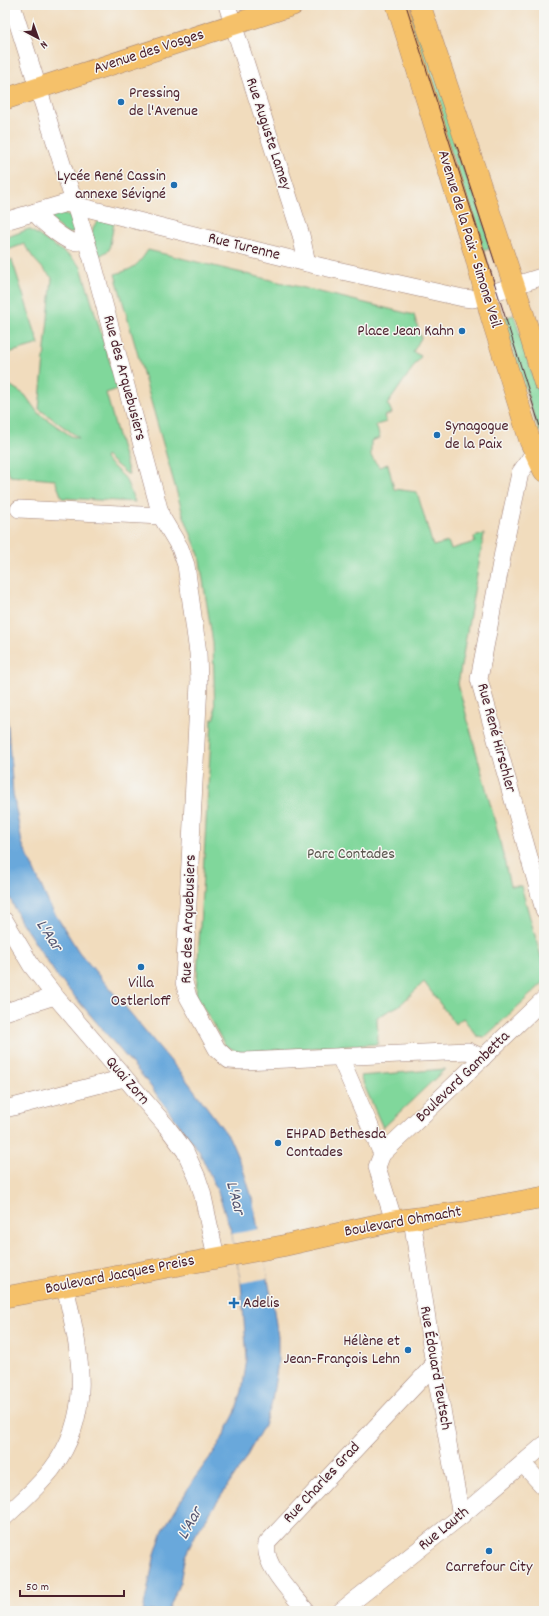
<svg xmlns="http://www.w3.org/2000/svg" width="549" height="1616" font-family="Dekko,sans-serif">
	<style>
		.green { fill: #80d79b; stroke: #657b63 }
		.water { fill: #69a8db; stroke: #5a6483 }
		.pier { fill: #f1dcbd }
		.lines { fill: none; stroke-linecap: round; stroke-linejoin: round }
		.minor-casing { stroke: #9e7e74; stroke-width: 18 }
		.major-casing { stroke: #9e7e74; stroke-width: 22 }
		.minor { stroke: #fff; stroke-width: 17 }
		.major { stroke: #f5c16b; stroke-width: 21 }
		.tram { stroke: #4a1f2b; stroke-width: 1 }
		.poi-dot { fill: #1f6fb2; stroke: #f6f6f2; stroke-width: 1.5 }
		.labels { text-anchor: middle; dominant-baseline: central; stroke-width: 3; stroke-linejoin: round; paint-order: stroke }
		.street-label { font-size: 16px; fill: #4a1f2b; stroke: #f6f6f2 }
		.poi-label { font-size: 16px; fill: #4a1f2b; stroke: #f6f6f2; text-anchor: start }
		.park-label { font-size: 16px; fill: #5a564d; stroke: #f6f6f2 }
		.water-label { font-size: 17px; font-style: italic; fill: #565671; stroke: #f6f6f2 }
	</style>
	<rect width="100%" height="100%" fill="#f6f6f2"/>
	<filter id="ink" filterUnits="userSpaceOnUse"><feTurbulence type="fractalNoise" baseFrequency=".025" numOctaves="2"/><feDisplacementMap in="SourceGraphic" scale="8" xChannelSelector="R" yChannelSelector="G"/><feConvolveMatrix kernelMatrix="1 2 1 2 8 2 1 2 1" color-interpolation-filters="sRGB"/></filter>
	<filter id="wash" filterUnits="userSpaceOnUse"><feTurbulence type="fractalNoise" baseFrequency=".012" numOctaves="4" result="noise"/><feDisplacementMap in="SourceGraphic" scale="16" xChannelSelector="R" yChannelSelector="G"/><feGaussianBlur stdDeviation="0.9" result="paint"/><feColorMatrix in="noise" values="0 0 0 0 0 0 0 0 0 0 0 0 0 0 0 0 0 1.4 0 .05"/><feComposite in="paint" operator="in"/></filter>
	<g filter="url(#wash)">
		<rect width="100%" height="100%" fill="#f1dcbd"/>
		<g class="green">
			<polygon points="417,12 492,248 482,251 408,15"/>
			<path d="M61 212 71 217 75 232C64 238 55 222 49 215Z"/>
			<path d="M102 220 114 223 109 250 98 257C95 245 85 225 102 220Z"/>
			<polygon points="29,229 71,257 81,267 118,389 106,393 129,474 127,474 106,456 105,459 125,478 135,502 62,498 55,480 10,476 5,463 5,382 25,395 38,413 71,436 79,438 39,409 52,278 34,259 24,244 5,251 5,238"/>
			<path d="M148 250 414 315 421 338 413 352 421 356 387 405 389 406 392 413 384 416 386 422 376 425 380 438 371 441V456L379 467 388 464 394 489 417 492 433 546 448 542 451 549 475 542 474 537 484 534 458 684 498 833 510 886H521L544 967V982L485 1037 477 1036 463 1018 455 1024 424 982 400 1005 377 1017 378 1044 239 1052 226 1046 222 1040 196 995 212 719 215 718 213 643 199 555 182 511 115 274C134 269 137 266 148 250Z"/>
			<polygon points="12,260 39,344 5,354 5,262"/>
			<polygon points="514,315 544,412 544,430 539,432 503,318"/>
			<polygon points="445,1069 383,1128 360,1076"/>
		</g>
		<polygon class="water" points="5,688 13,793 22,843 50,906 79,952 185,1078 229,1137 243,1169 252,1198 274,1311 278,1337 278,1362 271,1406 264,1425 243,1463 196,1534 185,1556 180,1582 168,1611 143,1611 155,1554 163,1530 194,1479 219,1445 235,1413 242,1391 247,1359 241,1283 232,1234 218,1192 199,1151 145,1079 57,976 20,920 5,887"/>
		<polygon class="pier" points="259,1229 268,1278 241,1283 232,1234"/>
	</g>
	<g filter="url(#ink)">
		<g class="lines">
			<g class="minor-casing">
				<g id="minor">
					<polyline points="12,5 92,259 161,516 180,548 186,565 198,653 199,683 184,982 188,997 217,1049 229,1060 243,1061 468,1051 483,1058"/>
					<polyline points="227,5 301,235 307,263"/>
					<path d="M35 212C39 220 61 237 70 241 75 243 81 241 86 239"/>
					<polyline points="5,221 66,203 319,266 463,298 473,299 544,276"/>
					<polyline points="535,451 520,473 504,547 479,679 544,910"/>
					<polyline points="19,509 161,516"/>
					<polyline points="5,921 31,965 55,996 167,1127 185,1151 197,1177 202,1192 216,1257"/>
					<polyline points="5,1012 55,996"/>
					<polyline points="340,1057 382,1154"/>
					<polyline points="5,1109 124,1078"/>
					<polyline points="412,1219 434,1365 461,1516"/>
					<polyline points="394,1221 377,1167 382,1154 544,999"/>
					<polyline points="523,1464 544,1487"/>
					<path d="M5 1517C21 1502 38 1487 52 1469 96 1411 79 1350 65 1286"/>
					<path d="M306 1611C293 1594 262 1565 267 1543L434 1365"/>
					<polyline points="341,1611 461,1516 544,1445"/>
				</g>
			</g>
			<g class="major-casing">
				<g id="major">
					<polyline points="397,5 476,258 491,316 530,441 544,471"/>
					<polyline points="420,5 521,306 544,382"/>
					<polyline points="5,99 293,5"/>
					<polyline points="5,1297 282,1246 394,1221 463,1212 544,1197"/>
				</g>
			</g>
			<use href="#minor" class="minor"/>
			<use href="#major" class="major"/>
			<g class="tram">
				<polyline points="406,5 544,439"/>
				<polyline points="456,143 495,263"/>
			</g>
		</g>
	</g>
	<g class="poi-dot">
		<circle cx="121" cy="102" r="4"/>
		<circle cx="174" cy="185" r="4"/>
		<circle cx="462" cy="331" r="4"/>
		<circle cx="437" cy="435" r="4"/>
		<circle cx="141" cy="967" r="4"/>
		<circle cx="278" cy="1143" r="4"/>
		<path d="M232 1297h4v4h4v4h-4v4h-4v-4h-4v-4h4z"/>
		<circle cx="408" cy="1350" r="4"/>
		<circle cx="489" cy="1551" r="4"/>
	</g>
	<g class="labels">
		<g class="street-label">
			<text transform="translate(149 52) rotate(-18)">Avenue des Vosges</text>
			<text transform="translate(268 134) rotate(72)">Rue Auguste Lamey</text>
			<text transform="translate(469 239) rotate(73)">Avenue de la Paix - Simone Veil</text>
			<text transform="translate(244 247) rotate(14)">Rue Turenne</text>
			<text transform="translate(124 378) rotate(75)">Rue des Arquebusiers</text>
			<text transform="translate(496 738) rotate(75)">Rue René Hirschler</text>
			<text transform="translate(189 919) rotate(-88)">Rue des Arquebusiers</text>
			<text transform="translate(463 1077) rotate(-44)">Boulevard Gambetta</text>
			<text transform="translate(127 1081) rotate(49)">Quai Zorn</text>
			<text transform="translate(403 1222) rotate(-10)">Boulevard Ohmacht</text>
			<text transform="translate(120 1275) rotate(-11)">Boulevard Jacques Preiss</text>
			<text transform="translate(435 1368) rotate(80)">Rue Édouard Teutsch</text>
			<text transform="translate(322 1483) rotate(-47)">Rue Charles Grad</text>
			<text transform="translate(444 1529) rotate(-39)">Rue Lauth</text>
		</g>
		<g class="poi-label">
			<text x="129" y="93">Pressing<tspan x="129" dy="18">de l'Avenue</tspan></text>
			<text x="166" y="176" text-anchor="end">Lycée René Cassin<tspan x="166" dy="18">annexe Sévigné</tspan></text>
			<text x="454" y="331" text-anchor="end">Place Jean Kahn</text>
			<text x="445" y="426">Synagogue<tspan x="445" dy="18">de la Paix</tspan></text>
			<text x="141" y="983" text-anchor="middle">Villa<tspan x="141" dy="18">Ostlerloff</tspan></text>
			<text x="286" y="1134">EHPAD Bethesda<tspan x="286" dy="18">Contades</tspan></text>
			<text x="243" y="1303">Adelis</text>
			<text x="400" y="1341" text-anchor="end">Hélène et<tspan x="400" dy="18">Jean-François Lehn</tspan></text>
			<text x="489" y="1567" text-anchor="middle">Carrefour City</text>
		</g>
		<g class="park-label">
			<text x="351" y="854">Parc Contades</text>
		</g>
		<g class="water-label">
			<text transform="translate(48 936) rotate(57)">L'Aar</text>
			<text transform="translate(234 1198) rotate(75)">L'Aar</text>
			<text transform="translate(191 1524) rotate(-61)">L'Aar</text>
		</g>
	</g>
	<rect width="549" height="1616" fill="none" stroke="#f6f6f2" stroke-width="20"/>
	<g transform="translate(38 38) rotate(139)" stroke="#f6f6f2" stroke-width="3" paint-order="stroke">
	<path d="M0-3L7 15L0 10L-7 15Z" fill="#4a1f2b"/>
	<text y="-6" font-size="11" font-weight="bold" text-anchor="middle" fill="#4a1f2b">N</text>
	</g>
	<path d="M20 1590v6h104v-6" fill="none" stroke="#4a1f2b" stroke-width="2"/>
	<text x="26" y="1590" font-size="12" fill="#4a1f2b" stroke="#f6f6f2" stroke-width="3" paint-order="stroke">50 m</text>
</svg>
